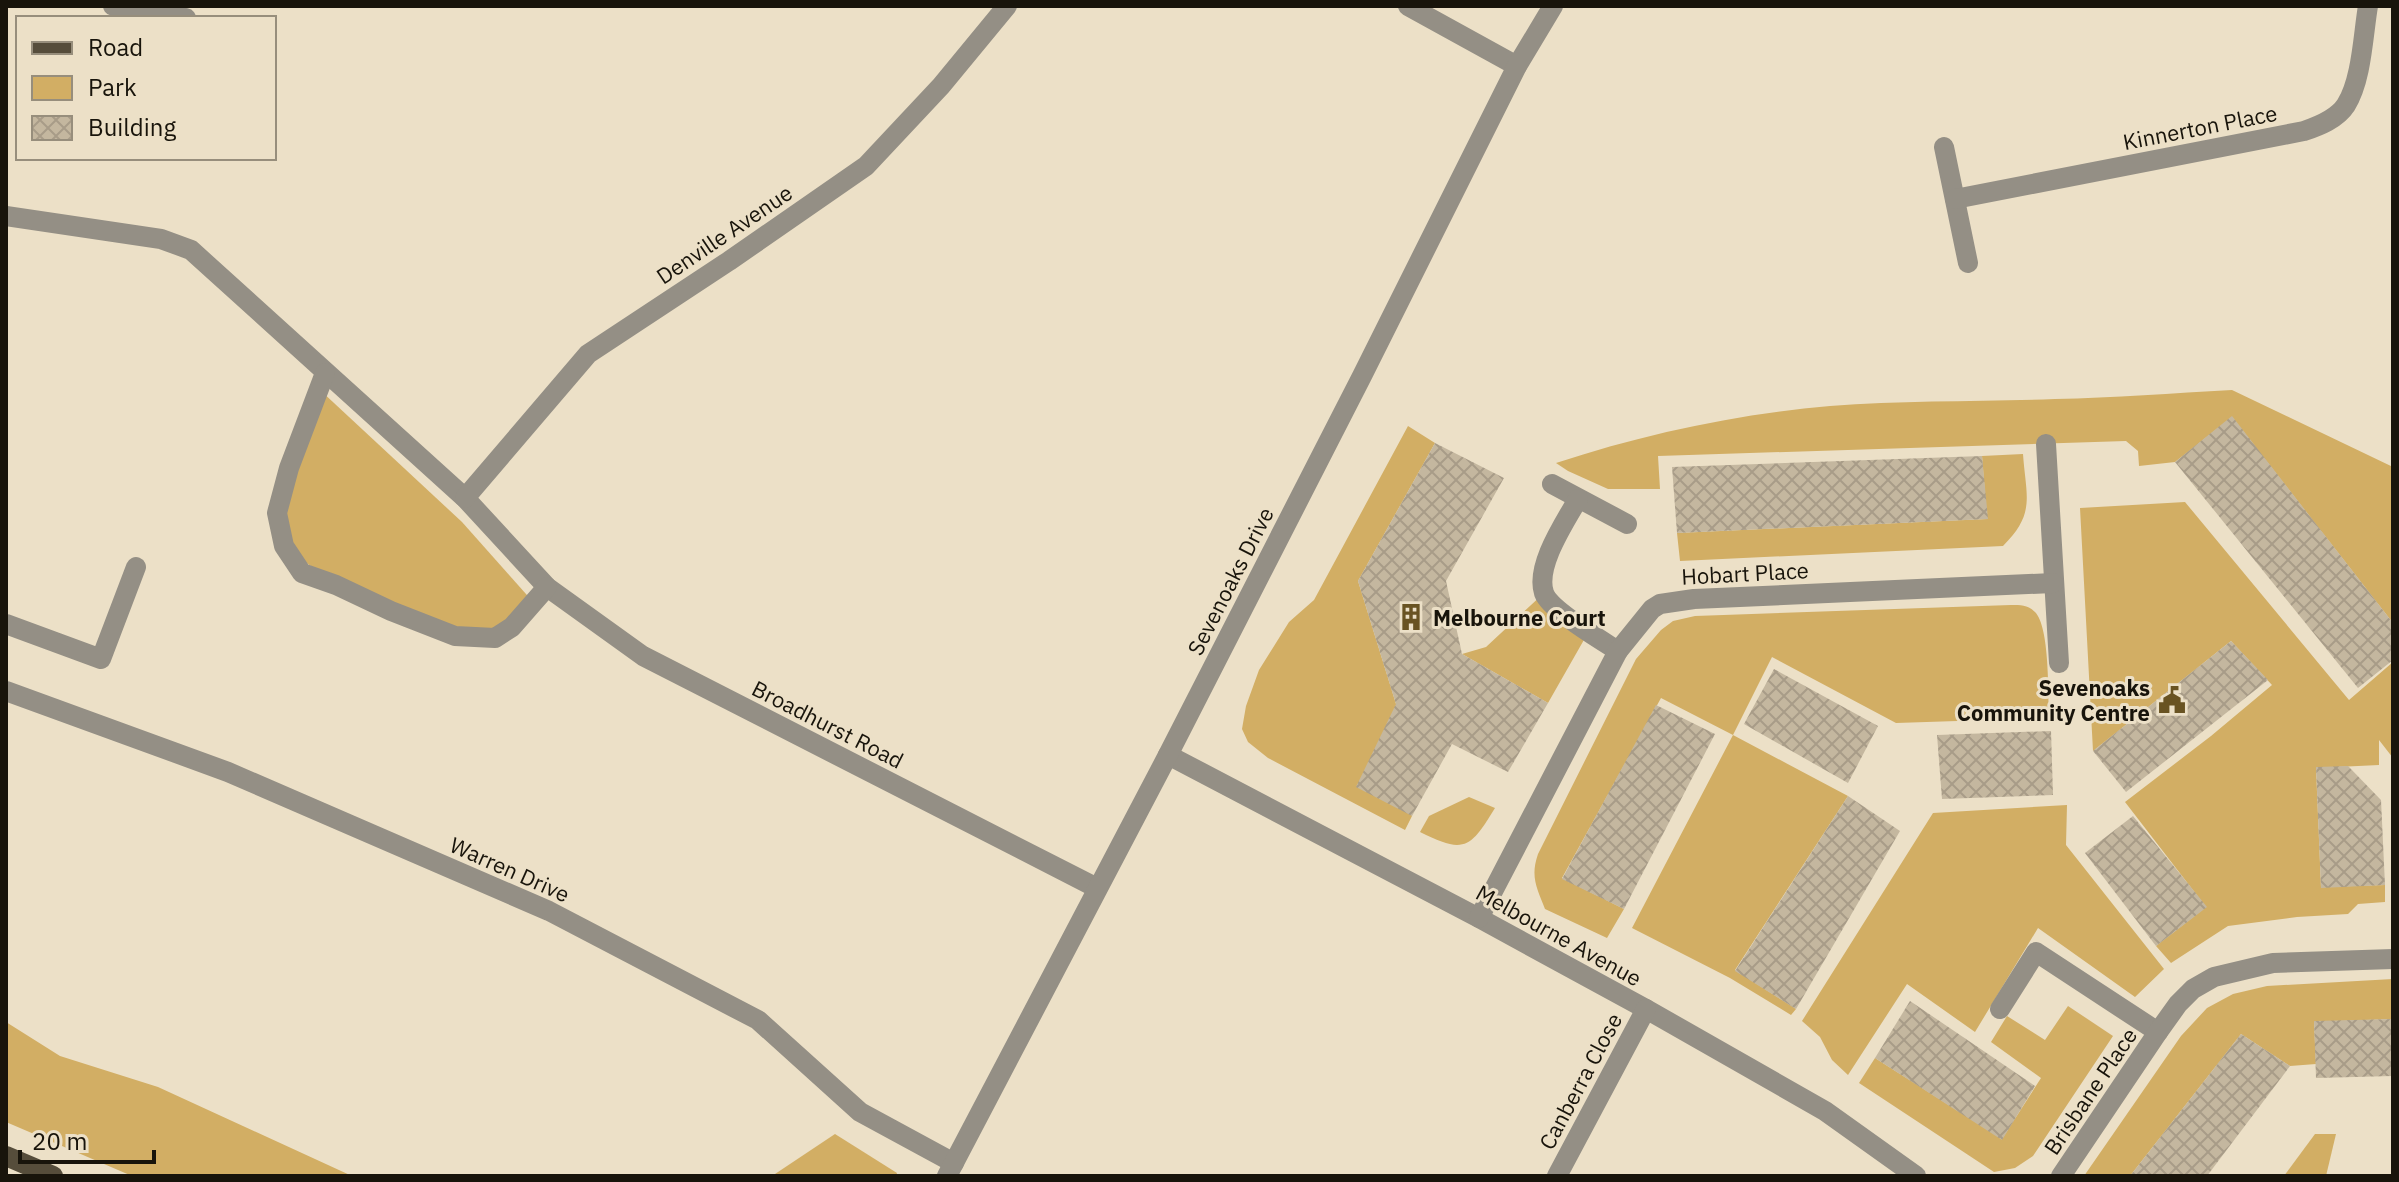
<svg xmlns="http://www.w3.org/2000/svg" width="2399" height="1182" font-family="'IBM Plex Sans',sans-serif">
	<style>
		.green { fill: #d2ae64 }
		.building { fill: url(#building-cross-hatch) }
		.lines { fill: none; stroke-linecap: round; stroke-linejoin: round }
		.minor { stroke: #948f85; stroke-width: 20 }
		.major { stroke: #564d3b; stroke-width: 20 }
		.labels { text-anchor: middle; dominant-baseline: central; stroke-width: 6; stroke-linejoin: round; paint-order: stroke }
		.street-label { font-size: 22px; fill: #18140b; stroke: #ece0c7 }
		.poi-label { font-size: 22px; font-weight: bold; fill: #18140b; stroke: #ece0c7; text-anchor: start }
	</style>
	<defs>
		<pattern id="building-cross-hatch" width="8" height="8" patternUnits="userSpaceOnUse" patternTransform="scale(2)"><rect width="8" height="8" fill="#c4b79f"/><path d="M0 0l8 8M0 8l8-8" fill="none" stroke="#a89c88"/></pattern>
	</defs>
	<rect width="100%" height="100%" fill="#ece0c7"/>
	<g class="green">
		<polygon points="320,390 462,522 534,603 512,627 455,636 336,585 284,546 289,468"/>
		<path d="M2232 390 2393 467V623L2232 417 2175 462 2139 466 2138 451 2126 441 1658 456 1660 489H1608L1568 471 1556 463C1644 434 1737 414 1830 406 1905 400 1980 402 2055 399 2114 398 2173 393 2232 390Z"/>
		<polygon points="1408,426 1435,443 1358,581 1396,704 1412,816 1405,830 1268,758 1248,742 1242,729 1246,706 1259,670 1289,622 1314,600"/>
		<path d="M2023 454C2026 497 2036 513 2003 546L1680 561 1677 533 1987 519 1982 456Z"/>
		<polygon points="2185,502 2349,700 2393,662 2393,758 2379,740 2379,765 2316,768 2321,887 2385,885 2385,902 2358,904 2348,914 2297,917 2228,926 2171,963 2156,946 2206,907 2125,802 2211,736 2272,685 2231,641 2093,751 2080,508"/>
		<polygon points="1544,593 1589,631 1548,703 1462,654 1486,647"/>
		<path d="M2011 605C2021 605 2028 605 2035 612 2050 627 2048 695 2049 718L1896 723 1772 657 1733 735 1848 796 1735 970 1796 1009 1791 1015 1730 978 1632 928 1733 735 1661 698 1562 878 1624 909 1607 938 1545 909C1537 888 1530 877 1538 854L1636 659 1661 630 1673 621 1695 616Z"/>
		<path d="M1469 797 1495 808C1470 849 1464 854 1420 832L1429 816Z"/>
		<polygon points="2067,805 2066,845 2164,969 2135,997 2038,928 1975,1032 1907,984 1848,1075 1832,1060 1820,1037 1802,1021 1933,813"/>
		<polygon points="2393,979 2393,1019 2314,1022 2316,1064 2290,1066 2241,1034 2130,1176 2084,1176 2181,1036 2207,1008 2233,994 2267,986"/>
		<polygon points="2068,1006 2113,1036 2033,1156 2015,1168 1994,1172 1859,1083 1875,1058 2002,1139 2041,1078 1991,1042 2007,1016 2045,1040"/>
		<polygon points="6,1022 60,1056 158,1087 352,1176 132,1176 6,1122"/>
		<polygon points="835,1134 897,1173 896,1176 772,1176"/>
		<polygon points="2315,1134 2336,1134 2326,1176 2284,1176"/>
	</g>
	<g class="building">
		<polygon points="2232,416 2393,623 2393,660 2358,688 2175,462"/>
		<polygon points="1435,443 1504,478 1446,581 1462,654 1548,703 1508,772 1452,744 1412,816 1356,787 1396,704 1358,581"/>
		<polygon points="1982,456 1988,519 1677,533 1672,467"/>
		<polygon points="2231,641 2268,680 2126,792 2093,751"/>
		<polygon points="1774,669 1878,726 1848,783 1744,724"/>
		<polygon points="1656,705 1715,734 1624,909 1562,879"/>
		<polygon points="2051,731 2053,795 1942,799 1937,735"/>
		<polygon points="2348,766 2381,800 2385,885 2321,888 2316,767"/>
		<polygon points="1848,796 1900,831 1796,1009 1735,971"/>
		<polygon points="2133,816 2207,907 2156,946 2085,853"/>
		<polygon points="1910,1001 2035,1086 2002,1140 1875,1058"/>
		<polygon points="2393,1019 2393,1076 2316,1078 2314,1021"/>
		<polygon points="2241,1034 2290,1066 2207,1176 2130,1176"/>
	</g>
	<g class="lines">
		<g class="minor">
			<polyline points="113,6 186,18"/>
			<polyline points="1408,6 1517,66"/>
			<polyline points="1944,147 1968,263"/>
			<path d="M1955 199 2304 131C2319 126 2337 119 2346 105 2362 79 2363 35 2368 6"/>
			<polyline points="6,216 161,239 191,250 465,498 547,587 643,656 1097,888"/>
			<polyline points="325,373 289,468 277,513 284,546 302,573 336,585 391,611 455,636 495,638 512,627 547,587"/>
			<polyline points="2046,444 2059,663"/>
			<polyline points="1552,484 1627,524"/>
			<polyline points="465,498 588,354 729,261 866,166 941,86 1007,6"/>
			<path d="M1578 499C1565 522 1535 566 1544 593 1550 610 1601 640 1618 651"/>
			<polyline points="6,624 101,659 136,567"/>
			<polyline points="6,691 228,772 549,911 758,1020 860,1112 954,1163"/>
			<polyline points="1168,755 1479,918 1646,1009 1825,1111 1916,1176"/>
			<polyline points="1479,918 1618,651 1652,609 1660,604 1694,599 2053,583"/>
			<polyline points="2000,1009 2036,952 2158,1032"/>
			<polyline points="947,1176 1168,755 1362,376 1517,66 1553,6"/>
			<polyline points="1557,1176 1646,1009"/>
			<polyline points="2061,1176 2158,1032 2178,1004 2193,989 2214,977 2273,963 2393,959"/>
		</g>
		<polyline class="major" points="6,1156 53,1176"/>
	</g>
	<defs>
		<g id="building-bare" transform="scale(2.16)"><path d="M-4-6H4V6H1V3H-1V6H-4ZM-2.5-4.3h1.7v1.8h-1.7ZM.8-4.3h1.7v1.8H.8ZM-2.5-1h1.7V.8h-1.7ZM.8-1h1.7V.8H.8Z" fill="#695322" stroke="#ece0c7" stroke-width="2.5" paint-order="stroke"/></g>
		<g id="civic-bare" transform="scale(2.16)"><path d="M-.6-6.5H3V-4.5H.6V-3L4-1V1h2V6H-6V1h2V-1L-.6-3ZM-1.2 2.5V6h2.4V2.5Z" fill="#695322" stroke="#ece0c7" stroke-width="2.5" paint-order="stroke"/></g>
	</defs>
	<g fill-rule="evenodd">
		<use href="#building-bare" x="1411" y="617"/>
		<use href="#civic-bare" x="2172" y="700"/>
	</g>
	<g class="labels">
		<g class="street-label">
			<text transform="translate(2200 127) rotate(-11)">Kinnerton Place</text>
			<text transform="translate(724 234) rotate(-34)">Denville Avenue</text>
			<text transform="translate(1745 573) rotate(-3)">Hobart Place</text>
			<text transform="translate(1230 581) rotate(-63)">Sevenoaks Drive</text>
			<text transform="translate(828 724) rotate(27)">Broadhurst Road</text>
			<text transform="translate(510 869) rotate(24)">Warren Drive</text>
			<text transform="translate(1559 935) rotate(29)">Melbourne Avenue</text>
			<text transform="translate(1580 1081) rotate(-62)">Canberra Close</text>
			<text transform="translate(2090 1091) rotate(-56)">Brisbane Place</text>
		</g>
		<g class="poi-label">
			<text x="1433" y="617">Melbourne Court</text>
			<text x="2150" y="687" text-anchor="end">Sevenoaks<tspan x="2150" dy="25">Community Centre</tspan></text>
		</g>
	</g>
	<rect width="2399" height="1182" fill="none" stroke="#18140b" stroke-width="16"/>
	<rect x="16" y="16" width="260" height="144" fill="#ece0c7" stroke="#978e7c" stroke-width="2"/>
	<rect x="32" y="42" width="40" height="12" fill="#564d3b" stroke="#978e7c" stroke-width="2"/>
	<text x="88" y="56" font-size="24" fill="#18140b">Road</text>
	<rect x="32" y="76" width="40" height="24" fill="#d2ae64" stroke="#978e7c" stroke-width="2"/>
	<text x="88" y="96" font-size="24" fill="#18140b">Park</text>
	<rect x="32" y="116" width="40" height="24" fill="url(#building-cross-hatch)" stroke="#978e7c" stroke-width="2"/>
	<text x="88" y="136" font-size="24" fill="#18140b">Building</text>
	<path d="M20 1150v12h134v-12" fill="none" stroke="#18140b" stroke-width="4"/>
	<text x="32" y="1150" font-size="24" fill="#18140b" stroke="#ece0c7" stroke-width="6" paint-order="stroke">20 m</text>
</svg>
